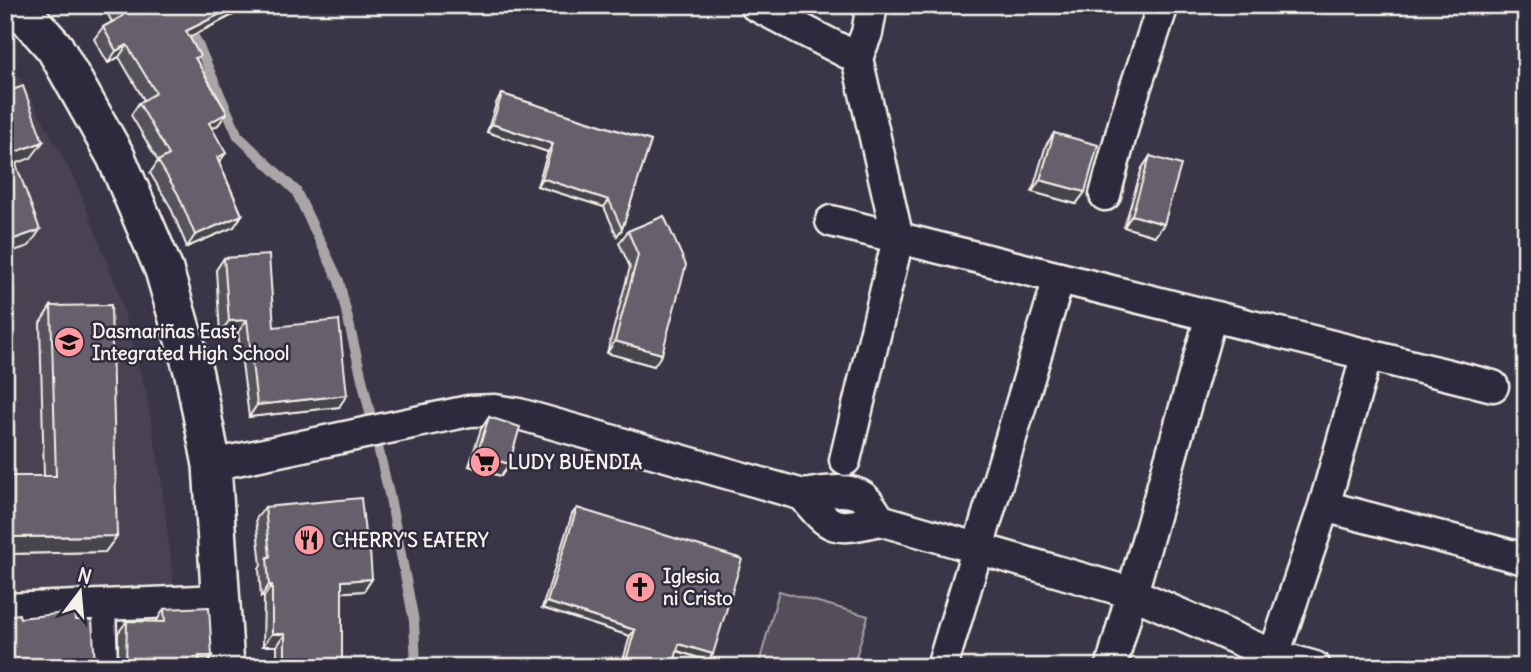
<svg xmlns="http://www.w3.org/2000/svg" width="1531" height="672" font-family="Delius,sans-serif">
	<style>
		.built { fill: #484352 }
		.green { fill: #534e5c; stroke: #a4a0a2; stroke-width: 2 }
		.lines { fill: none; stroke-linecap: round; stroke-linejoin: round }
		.stream { stroke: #aaa6a7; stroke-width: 10 }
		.minor-casing { stroke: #f4f1e8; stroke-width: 35 }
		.tertiary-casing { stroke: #f4f1e8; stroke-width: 42 }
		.minor { stroke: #2f2a3d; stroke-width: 30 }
		.tertiary { stroke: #2f2a3d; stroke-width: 37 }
		.wall { fill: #57535d; stroke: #f4f1e8; stroke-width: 2 }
		.shaded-wall { fill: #47444c; stroke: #f4f1e8; stroke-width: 2 }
		.building { fill: #65616c; stroke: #f4f1e8; stroke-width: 2 }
		.labels { text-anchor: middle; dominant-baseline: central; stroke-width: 5; stroke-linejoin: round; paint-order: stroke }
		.poi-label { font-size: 19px; font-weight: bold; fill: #f4f1e8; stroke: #2f2a3d; text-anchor: start }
	</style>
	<rect width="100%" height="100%" fill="#3b3647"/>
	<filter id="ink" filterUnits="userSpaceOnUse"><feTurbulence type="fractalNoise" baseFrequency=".0143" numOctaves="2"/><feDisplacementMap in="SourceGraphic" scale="14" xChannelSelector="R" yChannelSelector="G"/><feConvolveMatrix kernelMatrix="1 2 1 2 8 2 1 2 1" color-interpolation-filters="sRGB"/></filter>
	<g filter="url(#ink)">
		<polygon class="built" points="5,60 20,78 76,182 118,291 146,393 161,476 174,589 5,593"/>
		<polygon class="green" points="779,591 868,616 853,667 758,667"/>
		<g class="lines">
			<polyline class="stream" points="173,5 197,42 238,136 296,191 339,281 390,498 414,621 416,667"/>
			<g class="minor-casing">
				<g id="minor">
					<polyline points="755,5 857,58"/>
					<polyline points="1105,195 1126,116 1163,5"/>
					<polyline points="831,221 1493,386"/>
					<polyline points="845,460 898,239 857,58 867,33 872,5"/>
					<path d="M212 465 469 411 495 410 519 414 803 495C820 493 848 486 863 497 870 502 875 513 880 520"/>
					<path d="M803 495C832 532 836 530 880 520L1132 593 1273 655 1315 667"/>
					<polyline points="1324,506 1521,558"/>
					<polyline points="100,607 102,667"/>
					<polyline points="5,609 222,600"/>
					<polyline points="942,667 1059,278"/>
					<polyline points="1111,667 1211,316"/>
					<polyline points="1270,667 1324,506 1367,354"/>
				</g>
			</g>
			<g class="tertiary-casing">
				<polyline id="tertiary" points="17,5 55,48 116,157 164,270 194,374 212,465 225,667"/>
			</g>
			<use href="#minor" class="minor"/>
			<use href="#tertiary" class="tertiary"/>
		</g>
		<g class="wall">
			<polygon points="103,5 252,5 190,37 197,61 227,113 218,125 212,129 219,162 242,215 234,227 187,247 170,206 150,173 158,161 131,115 139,103 144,100 119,57 108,63 94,39 103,27 112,22"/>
			<polygon points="502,94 651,141 622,229 617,236 604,207 537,186 548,152 487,132 497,101"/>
			<polygon points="1054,133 1085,192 1076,204 1032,192 1046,145"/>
			<polygon points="1150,156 1164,224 1155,236 1124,227 1142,168"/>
			<polygon points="664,216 654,366 607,353 630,267 619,243 628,231"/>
			<polygon points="224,258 274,327 339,407 249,417 238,332 220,333 216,270"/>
			<polygon points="51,306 117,536 105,552 5,554 5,476 44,476 40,323"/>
			<polygon points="489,417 509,464 501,476 469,466 481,429"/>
			<polygon points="265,507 367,551 372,579 364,591 342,592 342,667 277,667 277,646 263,646 264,597 261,597 259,569 261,565 256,519"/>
			<polygon points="577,508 713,654 708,661 677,651 673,667 621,667 630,636 542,608 572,514"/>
			<polygon points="164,609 205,667 118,667 118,633 127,621 156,622"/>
		</g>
		<g class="shaded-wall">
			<polygon points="238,5 252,5 178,43 186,31"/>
			<polygon points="127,45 119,57 108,63 116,51"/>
			<polygon points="227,113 218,125 200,135 209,123"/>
			<polygon points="492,124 553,144 548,152 487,132"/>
			<polygon points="43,142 31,158 5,168 12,153"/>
			<polygon points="226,153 218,164 217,158"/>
			<polygon points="542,178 609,200 604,207 537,186"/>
			<polygon points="1040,180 1085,192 1076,204 1032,192"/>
			<polygon points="242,215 234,227 187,247 195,235"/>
			<polygon points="1132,215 1164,224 1155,236 1124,227"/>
			<polygon points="40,230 29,246 5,254 5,242"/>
			<polygon points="247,320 238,332 220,333 229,321"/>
			<polygon points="615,341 662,354 654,366 607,353"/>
			<polygon points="347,395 339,407 249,417 257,405"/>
			<polygon points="477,454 509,464 501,476 469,466"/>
			<polygon points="117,536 105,552 5,554 5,537"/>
			<polygon points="372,579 364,591 333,593 342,581"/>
			<polygon points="269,585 272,585 264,597 261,597"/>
			<polygon points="547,602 635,630 630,636 542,608"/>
			<polygon points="272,634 285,634 277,646 263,646"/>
			<polygon points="679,644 713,654 708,661 675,650"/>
			<polygon points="199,656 212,656 205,667 192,667"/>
		</g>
		<g class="building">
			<polygon points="118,5 238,5 186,31 200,56 195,58 227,113 209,123 226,153 217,158 242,215 195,235 178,194 158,161 169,155 139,103 156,93 127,45 116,51 103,27 123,16"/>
			<polygon points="23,86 43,142 12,153 40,230 5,242 5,93"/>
			<polygon points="502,94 651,141 622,229 609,200 542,178 553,144 492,124"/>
			<polygon points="1054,133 1098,145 1085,192 1040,180"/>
			<polygon points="1150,156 1181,165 1164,224 1132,215"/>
			<polygon points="664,216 686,265 662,354 615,341 638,255 628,231"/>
			<polygon points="269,255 274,327 339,320 347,395 257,405 247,320 229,321 224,258"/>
			<polygon points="111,305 117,536 5,537 5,476 56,476 51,306"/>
			<polygon points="489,417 520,427 509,464 477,454"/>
			<polygon points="361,498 367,551 370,551 372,579 342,581 342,667 285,667 285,634 272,634 272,585 269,585 267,557 270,557 265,507"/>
			<polygon points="577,508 742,559 713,654 679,644 673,667 624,667 635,630 547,602"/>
			<polygon points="209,607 212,656 199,656 200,667 123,667 126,663 127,621 165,622 164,609"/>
			<polygon points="75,612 76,620 92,620 95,664 98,667 5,667 5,616 19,614 20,618"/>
		</g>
	</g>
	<defs>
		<g id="school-disc" transform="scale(1.575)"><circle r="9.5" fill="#ff9aa2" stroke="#2f2a3d"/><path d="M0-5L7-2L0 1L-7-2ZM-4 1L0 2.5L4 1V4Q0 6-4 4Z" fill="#111"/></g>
		<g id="supermarket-disc" transform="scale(1.575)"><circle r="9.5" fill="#ff9aa2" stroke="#2f2a3d"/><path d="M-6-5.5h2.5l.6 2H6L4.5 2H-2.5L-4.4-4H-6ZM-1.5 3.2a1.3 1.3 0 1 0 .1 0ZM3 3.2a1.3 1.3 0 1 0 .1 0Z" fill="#111"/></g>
		<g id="restaurant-disc" transform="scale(1.575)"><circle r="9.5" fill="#ff9aa2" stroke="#2f2a3d"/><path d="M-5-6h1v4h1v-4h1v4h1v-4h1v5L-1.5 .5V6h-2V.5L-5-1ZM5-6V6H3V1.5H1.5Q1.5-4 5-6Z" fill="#111"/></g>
		<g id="church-disc" transform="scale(1.575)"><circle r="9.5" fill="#ff9aa2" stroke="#2f2a3d"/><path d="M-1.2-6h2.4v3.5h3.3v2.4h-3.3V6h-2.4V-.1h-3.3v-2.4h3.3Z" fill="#111"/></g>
	</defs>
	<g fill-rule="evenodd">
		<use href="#school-disc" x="69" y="342"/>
		<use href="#supermarket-disc" x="485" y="462"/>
		<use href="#restaurant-disc" x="309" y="540"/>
		<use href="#church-disc" x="640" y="587"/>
	</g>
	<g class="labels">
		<g class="poi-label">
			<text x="92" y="331">Dasmariñas East<tspan x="92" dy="22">Integrated High School</tspan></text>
			<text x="508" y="462">LUDY BUENDIA</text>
			<text x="332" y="540">CHERRY'S EATERY</text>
			<text x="663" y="576">Iglesia<tspan x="663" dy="22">ni Cristo</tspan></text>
		</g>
	</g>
	<rect width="1531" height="672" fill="none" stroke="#2f2a3d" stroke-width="28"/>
	<rect x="14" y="14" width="1503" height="644" fill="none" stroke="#f4f1e8" stroke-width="2.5" filter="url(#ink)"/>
	<g transform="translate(80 592) rotate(16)" stroke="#2f2a3d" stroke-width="5" paint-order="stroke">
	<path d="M0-5L12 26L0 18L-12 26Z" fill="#f4f1e8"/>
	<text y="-10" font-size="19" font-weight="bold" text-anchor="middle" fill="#f4f1e8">N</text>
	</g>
</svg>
